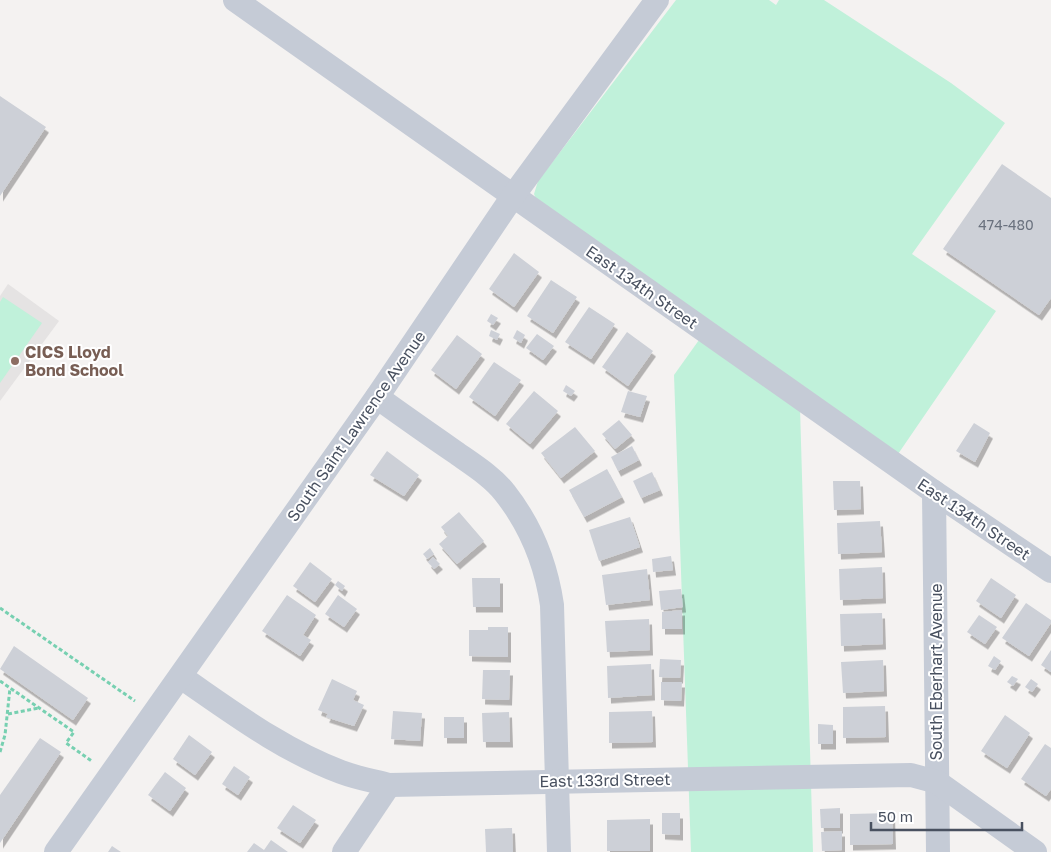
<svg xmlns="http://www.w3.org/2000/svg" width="1051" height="852" font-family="'Golos Text',sans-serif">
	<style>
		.education { fill: #e5e3e3 }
		.green { fill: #c0f1da }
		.building { fill: #cdd0d7; filter: url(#shadow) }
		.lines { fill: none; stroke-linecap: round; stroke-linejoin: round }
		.path { stroke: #77d0b1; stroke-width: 3; stroke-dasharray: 4 2.5; stroke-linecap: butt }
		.minor { stroke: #c5cbd6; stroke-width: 24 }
		.education-dot { fill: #8d6e63; stroke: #fff; stroke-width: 2 }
		.labels { text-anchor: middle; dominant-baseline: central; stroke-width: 4; stroke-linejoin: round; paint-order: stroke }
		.number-label { font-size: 14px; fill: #6a717e }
		.street-label { font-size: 16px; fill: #495160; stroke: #fff }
		.education-label { font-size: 16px; font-weight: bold; fill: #785e54; stroke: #fff; text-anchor: start }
	</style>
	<defs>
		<filter id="shadow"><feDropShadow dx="3" dy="5.5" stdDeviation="0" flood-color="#0004"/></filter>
	</defs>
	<rect width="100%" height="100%" fill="#f4f2f1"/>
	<polygon class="education" points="8,284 59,321 0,401 0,296"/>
	<g class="green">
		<polygon points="676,0 769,0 776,5 779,0 824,0 951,83 1005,123 912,254 996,311 896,457 539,206 534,194 538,181"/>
		<polygon points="3,297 42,323 0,383 0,302"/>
		<polygon points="699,340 800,408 813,852 691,852 674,375"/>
	</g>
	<g class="building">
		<polygon points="0,96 46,127 0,196"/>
		<polygon points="1002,164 1051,198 1051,298 1039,315 943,249"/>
		<polygon points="514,253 539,272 514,307 489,289"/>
		<polygon points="551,280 577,297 553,333 527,316"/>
		<polygon points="589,307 615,324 591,359 565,342"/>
		<polygon points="491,314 498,318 493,325 487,321"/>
		<polygon points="491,330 500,334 497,340 489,336"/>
		<polygon points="517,330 525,335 521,343 513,338"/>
		<polygon points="627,332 653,351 628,386 602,367"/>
		<polygon points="537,334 554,346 543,360 526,348"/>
		<polygon points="457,335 482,354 456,389 431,370"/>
		<polygon points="494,362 521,380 495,416 469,397"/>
		<polygon points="566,385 575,391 571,396 563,391"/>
		<polygon points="534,391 558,411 530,444 506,424"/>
		<polygon points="628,391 647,396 640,417 621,412"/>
		<polygon points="619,420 632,435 615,449 602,434"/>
		<polygon points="974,423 990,433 975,462 956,451"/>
		<polygon points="575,427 595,451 561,478 541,453"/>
		<polygon points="632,446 639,460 618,471 611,457"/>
		<polygon points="387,451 419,475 404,496 370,475"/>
		<polygon points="607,469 622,497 584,517 569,490"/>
		<polygon points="652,472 660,490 641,498 633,481"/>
		<polygon points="833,481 860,481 861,509 834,510"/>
		<polygon points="459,512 484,541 457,564 439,544 448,536 441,527"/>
		<polygon points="630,517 640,547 599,561 589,530"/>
		<polygon points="880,521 882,552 838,554 837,523"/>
		<polygon points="430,548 434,554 427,559 423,554"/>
		<polygon points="671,556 673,570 653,572 652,559"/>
		<polygon points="433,557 440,564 434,569 428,562"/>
		<polygon points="310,562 332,579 315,602 293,586"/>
		<polygon points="882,567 883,598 840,600 839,569"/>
		<polygon points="647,569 650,600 606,605 602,575"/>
		<polygon points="472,578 500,578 500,607 473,607"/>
		<polygon points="991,578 1016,595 1001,618 976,601"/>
		<polygon points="338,581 345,586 342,591 335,585"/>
		<polygon points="681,589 683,607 661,610 659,591"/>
		<polygon points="287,595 316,615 303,635 311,640 300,656 262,631"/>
		<polygon points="338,595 357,609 344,627 325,614"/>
		<polygon points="1026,603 1051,620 1051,623 1029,656 1002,638"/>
		<polygon points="682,610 682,629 662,629 662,612"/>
		<polygon points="882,613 883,644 841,646 840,614"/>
		<polygon points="979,615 997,627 985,644 967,632"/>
		<polygon points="649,619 650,650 607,652 605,621"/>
		<polygon points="488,627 508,627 508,657 469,656 469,630 488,630"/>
		<polygon points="14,646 88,698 73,720 0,669"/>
		<polygon points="1051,650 1051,672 1041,665"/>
		<polygon points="994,656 1001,661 995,670 988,666"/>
		<polygon points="660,659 681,660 680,678 659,677"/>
		<polygon points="883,660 884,691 843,693 841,662"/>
		<polygon points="651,664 652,695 608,698 607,666"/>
		<polygon points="483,670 510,670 509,700 482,699"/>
		<polygon points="1012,676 1018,679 1013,686 1007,682"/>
		<polygon points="332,679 357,691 353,700 364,705 354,726 326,717 328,714 318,710"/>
		<polygon points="1031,679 1038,684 1032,692 1025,687"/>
		<polygon points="661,682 682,682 681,701 661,700"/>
		<polygon points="885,706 886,737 843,738 843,707"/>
		<polygon points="393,711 422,713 420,741 391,739"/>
		<polygon points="652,711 653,742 609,743 609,712"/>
		<polygon points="509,712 510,742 483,742 482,713"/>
		<polygon points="1005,715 1030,733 1007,768 981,751"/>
		<rect x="444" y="717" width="20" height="21"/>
		<polygon points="818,724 833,725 833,744 818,744"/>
		<polygon points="189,735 212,752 195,775 173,759"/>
		<polygon points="40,738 61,752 0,843 0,795"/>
		<polygon points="1045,744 1051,748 1051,789 1046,796 1021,779"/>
		<polygon points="234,766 250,777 238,795 222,784"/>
		<polygon points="165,772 186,788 170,811 148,795"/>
		<polygon points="293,805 316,820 300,843 277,828"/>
		<polygon points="840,808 840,828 821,828 820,809"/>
		<polygon points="662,813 680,813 680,835 662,834"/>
		<polygon points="892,813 893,844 850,845 850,814"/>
		<polygon points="650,819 650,851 607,851 607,820"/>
		<polygon points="512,828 513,852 486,852 485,829"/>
		<polygon points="842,831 842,850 822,851 821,832"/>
		<polygon points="271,840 288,852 247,852 254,843 264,850"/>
		<polygon points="112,846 121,852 108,852"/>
	</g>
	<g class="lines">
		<g class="path">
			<polyline points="0,608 135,701"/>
			<polyline points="0,681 74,732 66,743 93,762"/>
			<polyline points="8,714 39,708"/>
			<polyline points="0,752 5,735 10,688"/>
		</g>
		<g class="minor">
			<polyline points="235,0 934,492 1051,571"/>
			<path d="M377 397C403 416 429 434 455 452 472 464 493 477 505 493 531 526 546 564 552 605L559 852"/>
			<polyline points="934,492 938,852"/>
			<path d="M181 677C232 712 282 750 341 772 357 778 374 781 389 785L911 775 937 782 1035 852"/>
			<polyline points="56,852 377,397 513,196 657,0"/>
			<polyline points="344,852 389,785"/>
		</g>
	</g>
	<circle class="education-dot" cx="15" cy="361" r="5"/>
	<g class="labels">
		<g class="number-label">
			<text x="1006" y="224">474-480</text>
		</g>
		<g class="street-label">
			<text transform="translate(642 287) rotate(35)">East 134th Street</text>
			<text transform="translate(356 426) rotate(-55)">South Saint Lawrence Avenue</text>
			<text transform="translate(974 519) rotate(34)">East 134th Street</text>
			<text transform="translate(936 672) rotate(-90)">South Eberhart Avenue</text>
			<text transform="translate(605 780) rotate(-1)">East 133rd Street</text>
		</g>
		<g class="education-label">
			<text x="25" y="352">CICS Lloyd<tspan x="25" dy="18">Bond School</tspan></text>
		</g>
	</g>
	<path d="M871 822v8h151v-8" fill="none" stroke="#495160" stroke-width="2.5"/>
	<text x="878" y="822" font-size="15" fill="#495160" stroke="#ffffff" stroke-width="4" paint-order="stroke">50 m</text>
</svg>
